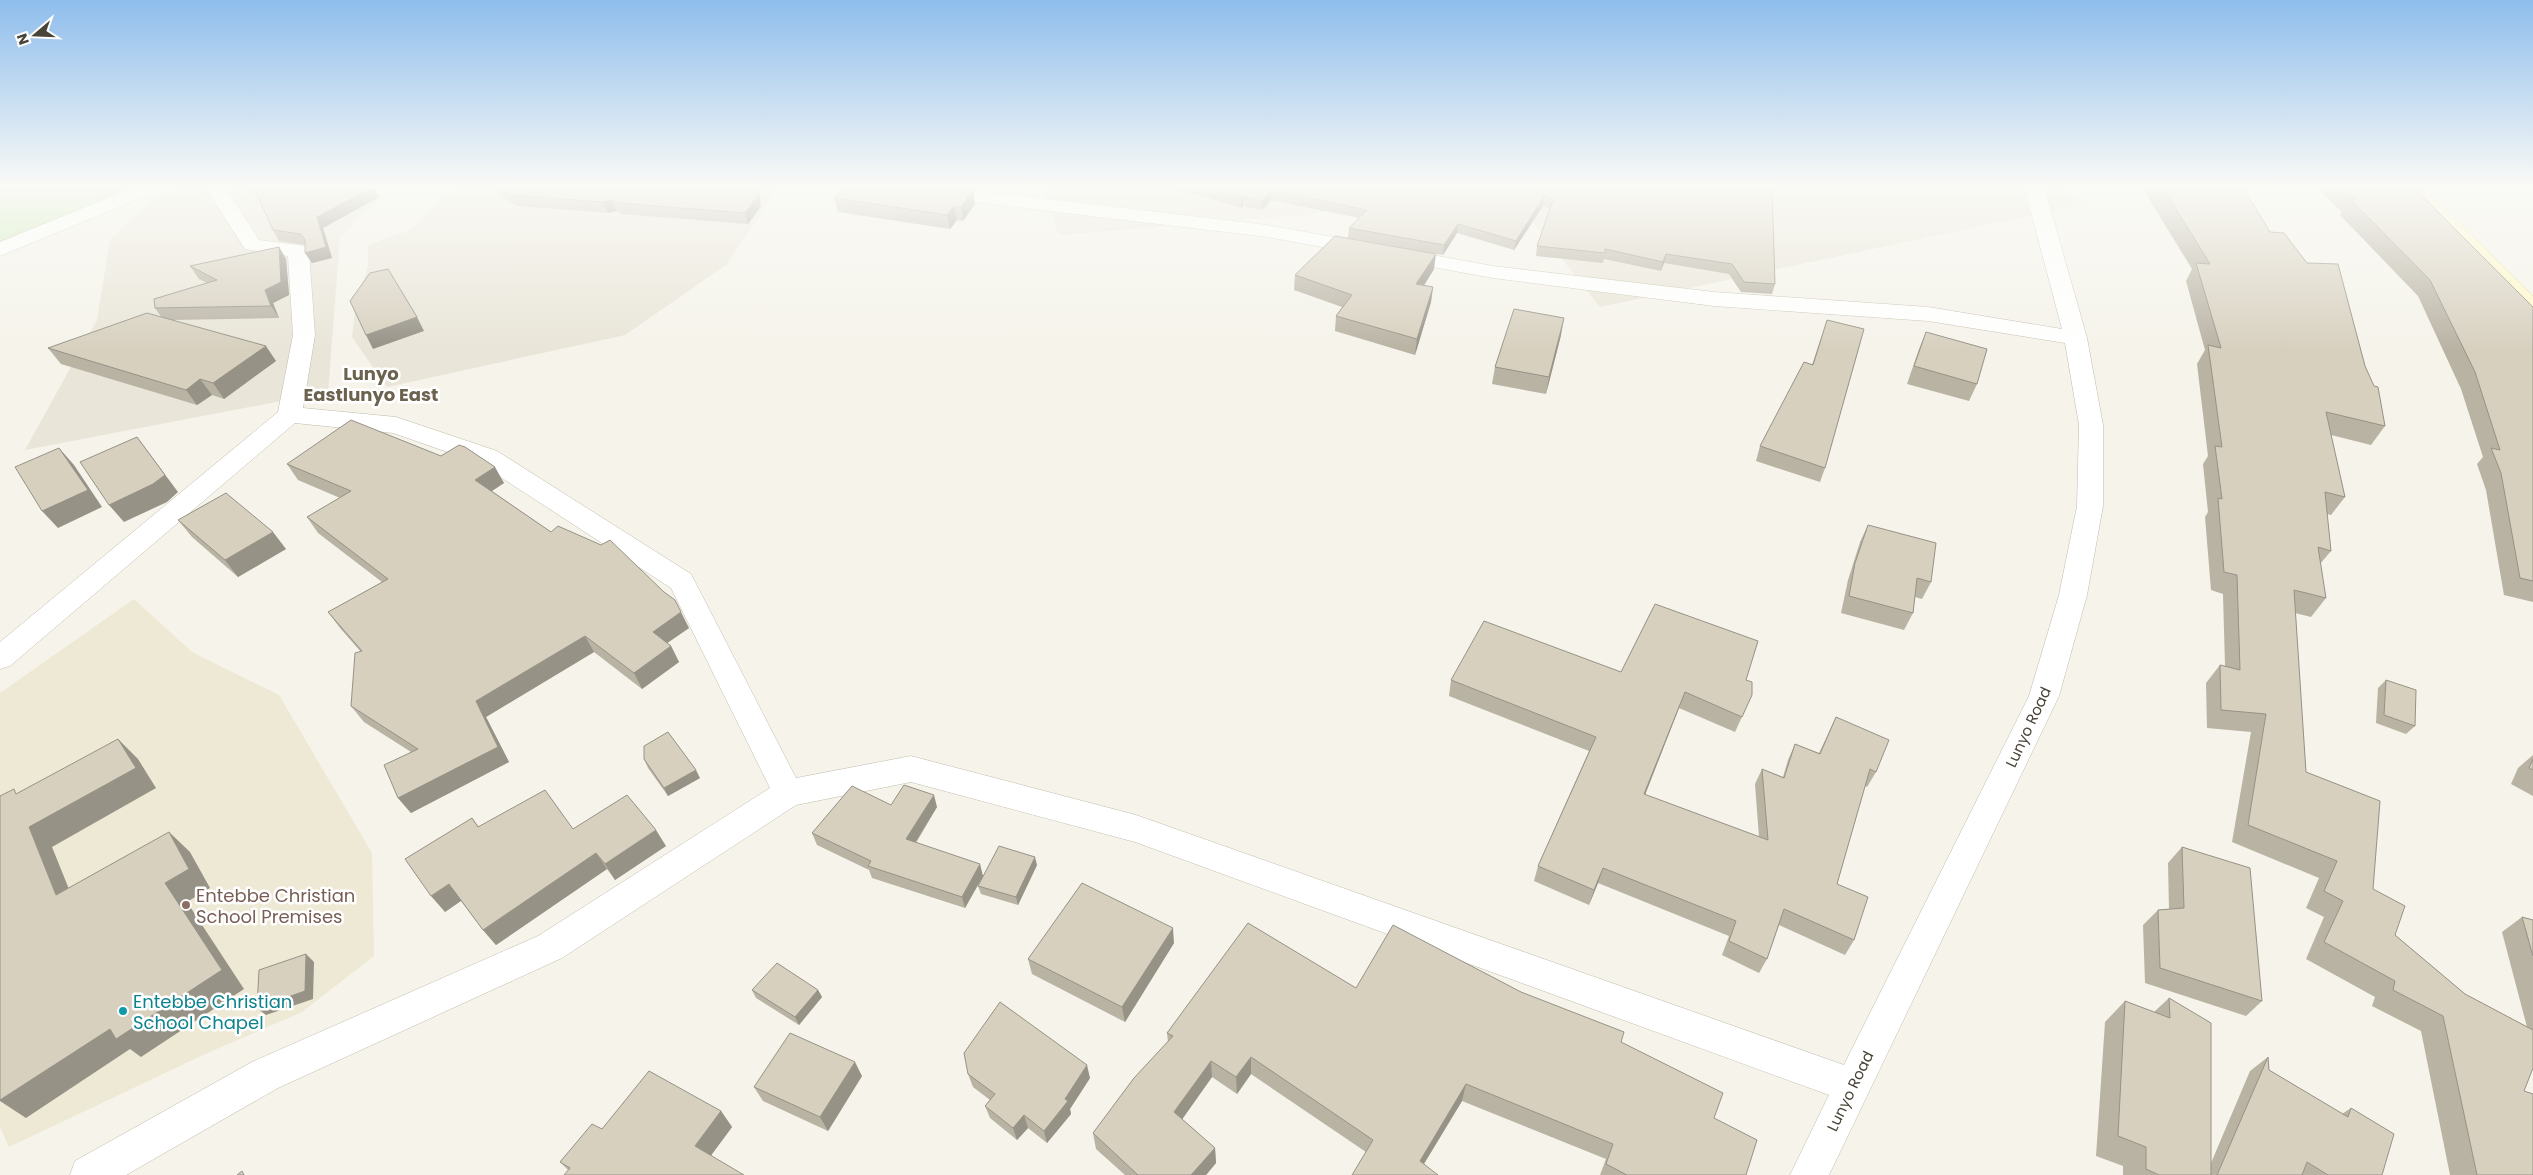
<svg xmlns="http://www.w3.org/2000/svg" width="2533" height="1175" font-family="Poppins,sans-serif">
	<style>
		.residential { fill: #e9e5d8 }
		.education { fill: #eee9d4 }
		.green { fill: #cbe9b3 }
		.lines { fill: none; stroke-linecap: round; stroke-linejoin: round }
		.street-casing { stroke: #c1bcac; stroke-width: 1 }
		.secondary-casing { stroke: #d5cb9a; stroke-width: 1 }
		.street { fill: #fff; fill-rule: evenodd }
		.secondary { fill: #fff8ca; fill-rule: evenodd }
		.wall { fill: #b9b3a4 }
		.shaded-wall { fill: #969286 }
		.building { fill: #d7d0bf; stroke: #969286 }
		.education-dot { fill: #8d6e63; stroke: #fff; stroke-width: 2 }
		.culture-dot { fill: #0f9aa8; stroke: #fff; stroke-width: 2 }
		.labels { text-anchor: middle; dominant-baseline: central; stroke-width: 5; stroke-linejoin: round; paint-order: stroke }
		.street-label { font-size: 15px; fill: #494438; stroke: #fff }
		.quarter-label { font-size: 18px; font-weight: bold; fill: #6c634f; stroke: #fff }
		.near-education-label { font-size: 18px; fill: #785e54; stroke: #fff; text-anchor: start }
		.near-culture-label { font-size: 18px; fill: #0d838f; stroke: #fff; text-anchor: start }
	</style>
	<rect width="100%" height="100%" fill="#f5f3ea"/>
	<g class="residential">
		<polygon points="177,186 401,186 365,210 340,238 328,392 25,450 97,320 110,240 160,193"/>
		<polygon points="452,186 780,186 726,265 625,335 387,387 352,337 356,306 368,265 368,245 412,229"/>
		<polygon points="1041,186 1397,186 1316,214 1059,235"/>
		<polygon points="1462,186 2060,186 2084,204 1600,307 1521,207"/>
	</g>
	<polygon class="education" points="134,599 192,652 279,695 372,853 374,956 302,1012 203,1055 9,1147 0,1127 0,693"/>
	<polygon class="green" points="0,186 147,186 0,245"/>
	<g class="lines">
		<g class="street-casing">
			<g id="street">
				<polygon points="137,186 163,186 160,190 0,256 0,242"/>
				<polygon points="204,186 224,186 259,240 306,246 309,251 315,335 303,408 396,417 497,451 691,574 796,778 911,756 1136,815 1844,1065 2029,696 2059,595 2077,506 2079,425 2065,343 1928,321 1714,306 1493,278 1267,237 890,192 883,190 880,186 938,186 1267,225 1493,266 1714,292 1928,307 2062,329 2024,186 2044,186 2087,338 2103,425 2103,506 2087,595 2059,696 1829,1175 1790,1175 1829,1095 1135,842 911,782 796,805 562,958 278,1088 126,1175 70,1175 75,1161 252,1062 538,936 770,788 671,588 479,463 393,433 295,423 10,666 0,669 0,642 278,412 293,335 288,256 245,249"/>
				<path d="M371 186H396C390 194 380 197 371 194L368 190Z"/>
			</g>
		</g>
		<g class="secondary-casing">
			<polygon id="secondary" points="2402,186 2423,186 2533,296 2533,316 2525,314"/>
		</g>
		<use href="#street" class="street"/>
		<use href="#secondary" class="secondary"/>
	</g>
	<g class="wall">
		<polygon points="491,186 758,186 761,206 748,224 622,214 616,211 608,213 517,206 504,198"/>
		<polygon points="1160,186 1746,186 1775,284 1772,294 1741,292 1729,274 1664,263 1661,271 1604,259 1603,263 1536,256 1537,246 1550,209 1543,206 1514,250 1457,233 1443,255 1348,238 1349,228 1359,218 1271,200 1262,210 1243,206 1241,208 1199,195"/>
		<polygon points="2141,186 2242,186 2270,232 2365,366 2385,426 2371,445 2331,435 2345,497 2331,515 2327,514 2331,551 2320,564 2326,598 2311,617 2295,613 2306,772 2373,889 2395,935 2465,994 2527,1027 2502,932 2522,917 2533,920 2533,1068 2524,1091 2533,1175 2450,1175 2421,1031 2372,1006 2375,997 2306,959 2324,917 2306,908 2319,878 2232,842 2251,732 2207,728 2206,683 2220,665 2225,666 2223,594 2211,590 2205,517 2208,512 2203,464 2208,456 2197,364 2205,350 2186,281 2192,269"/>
		<polygon points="2315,186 2412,186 2533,307 2533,602 2504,595 2486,490 2477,464 2483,457 2461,389 2418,296 2340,215 2342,212"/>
		<polygon points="373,187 379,197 323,228 332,258 312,263 305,245 279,241 273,230"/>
		<polygon points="834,198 975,204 963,221 957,220 950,229 838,212"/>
		<polygon points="279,247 286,259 289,295 273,303 279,318 173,320 276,361 224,399 212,395 197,405 61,364 48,348 162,318 155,308 207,283 199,279 190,266"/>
		<polygon points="1434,269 1424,285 1433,287 1431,302 1415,355 1335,331 1336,316 1342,307 1294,290 1295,275"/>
		<polygon points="1827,320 1825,468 1820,482 1756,461 1760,446 1812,365"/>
		<polygon points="1926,332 1977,384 1969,401 1907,384 1919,349"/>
		<polygon points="1561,335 1546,394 1492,384 1495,367"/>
		<polygon points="441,456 504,483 492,491 689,628 667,643 671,646 679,662 642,689 594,652 486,717 509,762 411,813 398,798 411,752 364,722 351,706 361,652 340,628 328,612 382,582 318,533 307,517 340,498 298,480 287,464"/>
		<polygon points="178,520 286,549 238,577 192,537"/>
		<polygon points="1868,525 1931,582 1922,599 1915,597 1913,613 1904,630 1841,613 1848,580 1860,542"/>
		<polygon points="1621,672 1746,680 1752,695 1735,732 1679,708 1645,795 1759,837 1755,784 1762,769 1783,777 1788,760 1795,744 1819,753 1836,717 1876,772 1867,787 1865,786 1837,884 1854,940 1845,955 1779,925 1767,959 1759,973 1722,955 1729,936 1598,883 1589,905 1534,881 1538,866 1589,751 1449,696 1451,680"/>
		<polygon points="2386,680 2415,726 2406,734 2376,723 2378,688"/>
		<polygon points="2533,755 2533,796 2511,784 2518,768"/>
		<polygon points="644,759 700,778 668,796 648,768"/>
		<polygon points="891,805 937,807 916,843 983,876 965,908 872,878 869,870 817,845 812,833"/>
		<polygon points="472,818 479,827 573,829 666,846 615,880 607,869 496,945 483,930 461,901 445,912"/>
		<polygon points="2182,847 2262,1001 2246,1016 2145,983 2143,925 2158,910 2169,909 2168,863"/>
		<polygon points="1037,865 1018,905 981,894 978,886"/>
		<polygon points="1174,943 1125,1022 1032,974 1028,959"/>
		<polygon points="1356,988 1521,992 1621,1042 1714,1118 1746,1175 1600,1175 1606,1159 1462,1101 1424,1164 1366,1152 1251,1074 1237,1094 1212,1077 1182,1119 1215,1148 1216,1163 1206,1175 1125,1175 1096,1149 1093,1133 1168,1042 1167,1033"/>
		<polygon points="752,990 818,990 822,997 799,1025 756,998"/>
		<polygon points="2169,998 2211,1163 2250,1071 2268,1057 2269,1070 2342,1114 2351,1108 2382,1175 2123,1175 2123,1166 2096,1156 2105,1022 2125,1001 2154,1012"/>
		<polygon points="968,1074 1090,1078 1070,1109 1071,1114 1047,1143 1028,1128 1017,1140 990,1118 985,1106 990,1100 973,1087"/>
		<polygon points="862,1076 828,1131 763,1101 754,1087"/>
		<polygon points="721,1111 732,1127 711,1155 568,1170 560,1162 602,1129"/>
	</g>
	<g class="shaded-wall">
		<polygon points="757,186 758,186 761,206 748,224 745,213"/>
		<polygon points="373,187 379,197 323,228 332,258 312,263 305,253 317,217"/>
		<polygon points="973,190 975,204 963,221 961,207"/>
		<polygon points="1271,190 1271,200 1262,210 1262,201"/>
		<polygon points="1243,196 1243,206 1241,208 1241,198"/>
		<polygon points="1544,196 1543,206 1514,250 1516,241"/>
		<polygon points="612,200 616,211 608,213 603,202"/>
		<polygon points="954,206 957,220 950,229 947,215"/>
		<polygon points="1458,224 1457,233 1443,255 1444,245"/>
		<polygon points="279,247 286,259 289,295 273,303 279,318 271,306 265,290"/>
		<polygon points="1436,254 1434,269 1415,300 1416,284"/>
		<polygon points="1666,254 1664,263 1661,271 1663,262"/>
		<polygon points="1433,287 1431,302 1415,355 1417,339"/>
		<polygon points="417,317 424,331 373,349 366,335"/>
		<polygon points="1564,318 1561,335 1546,394 1549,377"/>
		<polygon points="266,346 276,361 224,399 213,383"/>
		<polygon points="200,379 212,395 197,405 186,390"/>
		<polygon points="137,437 178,492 167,502 124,522 109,505"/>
		<polygon points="59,448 74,465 102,507 58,528 42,511"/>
		<polygon points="495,467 504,483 484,496 475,480"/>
		<polygon points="273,532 286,549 238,577 225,560"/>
		<polygon points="681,612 689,628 660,648 653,632"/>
		<polygon points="585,636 594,652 486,717 509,762 411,813 398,798 476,701"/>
		<polygon points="671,646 679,662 642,689 634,673"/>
		<polygon points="1685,692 1679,708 1639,810 1644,794"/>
		<polygon points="118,739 138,759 156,788 52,847 79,914 56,895 29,827"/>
		<polygon points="696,770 700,778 668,796 664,788"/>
		<polygon points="934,795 937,807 910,851 906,839"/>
		<polygon points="656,830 666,846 615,880 605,864"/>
		<polygon points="169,832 190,852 210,888 187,902 244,989 141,1057 130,1049 26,1118 0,1101 0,1100 165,883"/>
		<polygon points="596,853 607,869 496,945 483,930"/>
		<polygon points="1035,857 1037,865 1018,905 1016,897"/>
		<polygon points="980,864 983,876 965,908 962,897"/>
		<polygon points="1603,868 1598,883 1589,905 1594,890"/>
		<polygon points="449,884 462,900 445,912 431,896"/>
		<polygon points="1173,928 1174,943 1125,1022 1122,1007"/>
		<polygon points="306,954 314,962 313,999 266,1015 257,1008"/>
		<polygon points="818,990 822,997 799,1025 795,1017"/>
		<polygon points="1251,1057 1251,1074 1237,1094 1236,1077"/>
		<polygon points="1211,1061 1212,1077 1176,1128 1174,1112"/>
		<polygon points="855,1062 862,1076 828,1131 820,1117"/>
		<polygon points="1087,1065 1090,1078 1070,1109 1071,1114 1047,1143 1044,1131 1065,1099"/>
		<polygon points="1466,1084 1462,1101 1417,1175 1420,1161"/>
		<polygon points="721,1111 732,1127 707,1161 695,1146"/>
		<polygon points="1024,1115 1028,1128 1017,1140 1013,1128"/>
		<polygon points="1215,1148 1216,1163 1206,1175 1191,1175"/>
	</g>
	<g class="building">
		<polygon points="253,186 369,186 373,187 317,217 326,247 305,253 305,240 301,234 273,230"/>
		<polygon points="498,186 757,186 758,195 745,213 618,203 612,200 603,202 512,195"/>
		<polygon points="844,186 938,186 973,190 961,207 954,206 947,215 834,198"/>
		<polygon points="1200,186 1746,186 1772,189 1775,284 1744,282 1732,264 1666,254 1663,262 1605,249 1605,253 1537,246 1553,200 1544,196 1516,241 1458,224 1444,245 1349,228 1367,210 1271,190 1262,201 1243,196 1241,198"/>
		<polygon points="2162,186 2242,186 2270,232 2284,233 2307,263 2338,264 2365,366 2374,386 2378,387 2385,426 2326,412 2345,497 2325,492 2331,551 2318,547 2326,598 2294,590 2306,772 2380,801 2373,889 2405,906 2395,935 2465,994 2533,1030 2533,1068 2524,1091 2533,1094 2533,1175 2477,1175 2443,1016 2393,990 2395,981 2324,942 2343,901 2324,891 2337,861 2248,825 2266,714 2221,710 2220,665 2240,670 2237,575 2224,572 2218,498 2222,499 2215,446 2222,447 2208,345 2221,348 2196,263 2210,264"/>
		<polygon points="2341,186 2412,186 2533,307 2533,581 2520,578 2501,473 2491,448 2500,450 2475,372 2430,280 2350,199 2356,199"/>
		<polygon points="1335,236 1436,254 1416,284 1433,287 1417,339 1336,316 1352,295 1295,275"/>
		<polygon points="279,247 281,282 265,290 271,306 155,308 154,299 217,280 190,266"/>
		<polygon points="388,269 417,317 366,335 350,301 370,273"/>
		<polygon points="1514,309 1564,318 1549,377 1495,367"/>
		<polygon points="147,313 266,346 213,383 200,379 186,390 48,348"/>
		<polygon points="1827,320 1864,329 1825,468 1760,446 1804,362 1813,365"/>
		<polygon points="1926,332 1987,349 1977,384 1914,366"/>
		<polygon points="351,420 441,456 459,445 465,447 495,467 475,480 551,532 558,526 601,545 610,540 664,592 675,600 681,612 653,632 671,646 634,673 585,636 476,701 498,747 398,798 384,765 418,749 351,706 355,653 362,651 328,612 388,579 307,517 351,491 287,464"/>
		<polygon points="137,437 165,475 153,484 109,505 80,462"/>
		<polygon points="59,448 88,490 42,511 15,467"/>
		<polygon points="226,493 273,532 225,560 178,520"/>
		<polygon points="1868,525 1936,543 1931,582 1917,578 1913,613 1849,596 1855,563"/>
		<polygon points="1655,604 1758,641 1746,680 1752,682 1752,695 1742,717 1685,692 1644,794 1768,840 1762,769 1784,778 1795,744 1820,754 1836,717 1889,740 1876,772 1870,769 1837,884 1868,897 1854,940 1784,909 1767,959 1729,941 1736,921 1603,868 1594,890 1538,866 1596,737 1451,680 1484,621 1621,672"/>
		<polygon points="2386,680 2416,690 2415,726 2384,715"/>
		<polygon points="668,732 696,770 664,788 644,759 644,746"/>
		<polygon points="118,739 136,768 29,827 56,895 169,832 189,869 165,883 222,970 116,1039 110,1029 0,1100 0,796 14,789 16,794"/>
		<polygon points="2533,759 2533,770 2529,768"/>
		<polygon points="904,785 934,795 906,839 980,864 962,897 868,866 871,861 812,833 852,786 891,805"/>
		<polygon points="545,790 573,829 627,795 656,830 605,864 596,853 483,930 449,884 431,896 405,859 472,818 478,827"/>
		<polygon points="999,846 1035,857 1016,897 978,886"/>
		<polygon points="2182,847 2250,868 2262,1001 2160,968 2158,910 2184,908"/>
		<polygon points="1082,883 1173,928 1122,1007 1028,959"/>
		<polygon points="2522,917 2533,920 2533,956"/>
		<polygon points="1248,923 1356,988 1393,925 1521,992 1624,1032 1621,1042 1723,1093 1714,1118 1757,1140 1746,1175 1627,1175 1606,1164 1613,1144 1466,1084 1420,1161 1438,1175 1352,1175 1373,1140 1251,1057 1236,1077 1211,1061 1174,1112 1215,1148 1191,1175 1138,1175 1093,1133 1134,1078 1173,1036 1167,1033"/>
		<polygon points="306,954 305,991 257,1008 259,970"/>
		<polygon points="777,963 818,990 795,1017 752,990"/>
		<polygon points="2169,998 2211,1023 2211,1175 2159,1175 2146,1169 2146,1147 2118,1136 2125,1001 2170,1018"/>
		<polygon points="1000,1002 1087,1065 1065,1099 1068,1101 1044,1131 1024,1115 1013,1128 985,1106 995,1094 968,1074 964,1053"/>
		<polygon points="790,1033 855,1062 820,1117 754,1087"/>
		<polygon points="2268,1057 2269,1070 2348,1117 2351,1108 2394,1134 2382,1175 2328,1175 2307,1162 2302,1175 2217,1175"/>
		<polygon points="649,1071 721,1111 695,1146 744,1175 564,1175 570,1168 560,1162 592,1124 602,1129"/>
		<polygon points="242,1171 244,1175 237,1175"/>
	</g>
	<linearGradient id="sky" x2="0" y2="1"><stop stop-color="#8ebdec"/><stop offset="0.53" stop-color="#fafaf6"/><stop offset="1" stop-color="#fafaf6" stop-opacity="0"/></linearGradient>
	<rect width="2533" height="350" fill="url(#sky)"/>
	<circle class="education-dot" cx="186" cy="905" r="5"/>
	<circle class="culture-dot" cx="123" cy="1011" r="5"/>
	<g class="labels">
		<g class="street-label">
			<text transform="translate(2028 727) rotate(-65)">Lunyo Road</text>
			<text transform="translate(1850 1091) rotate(-64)">Lunyo Road</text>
		</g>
		<g class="quarter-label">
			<text x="371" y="373">Lunyo<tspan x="371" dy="21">Eastlunyo East</tspan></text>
		</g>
		<g class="near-education-label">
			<text x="196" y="895">Entebbe Christian<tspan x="196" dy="21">School Premises</tspan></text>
		</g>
		<g class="near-culture-label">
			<text x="133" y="1001">Entebbe Christian<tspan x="133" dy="21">School Chapel</tspan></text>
		</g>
	</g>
	<g transform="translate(35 35) rotate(251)" stroke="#ffffff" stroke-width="4" paint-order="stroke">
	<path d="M0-4L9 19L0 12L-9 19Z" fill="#494438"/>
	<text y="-8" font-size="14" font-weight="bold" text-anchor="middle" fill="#494438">N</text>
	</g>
</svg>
